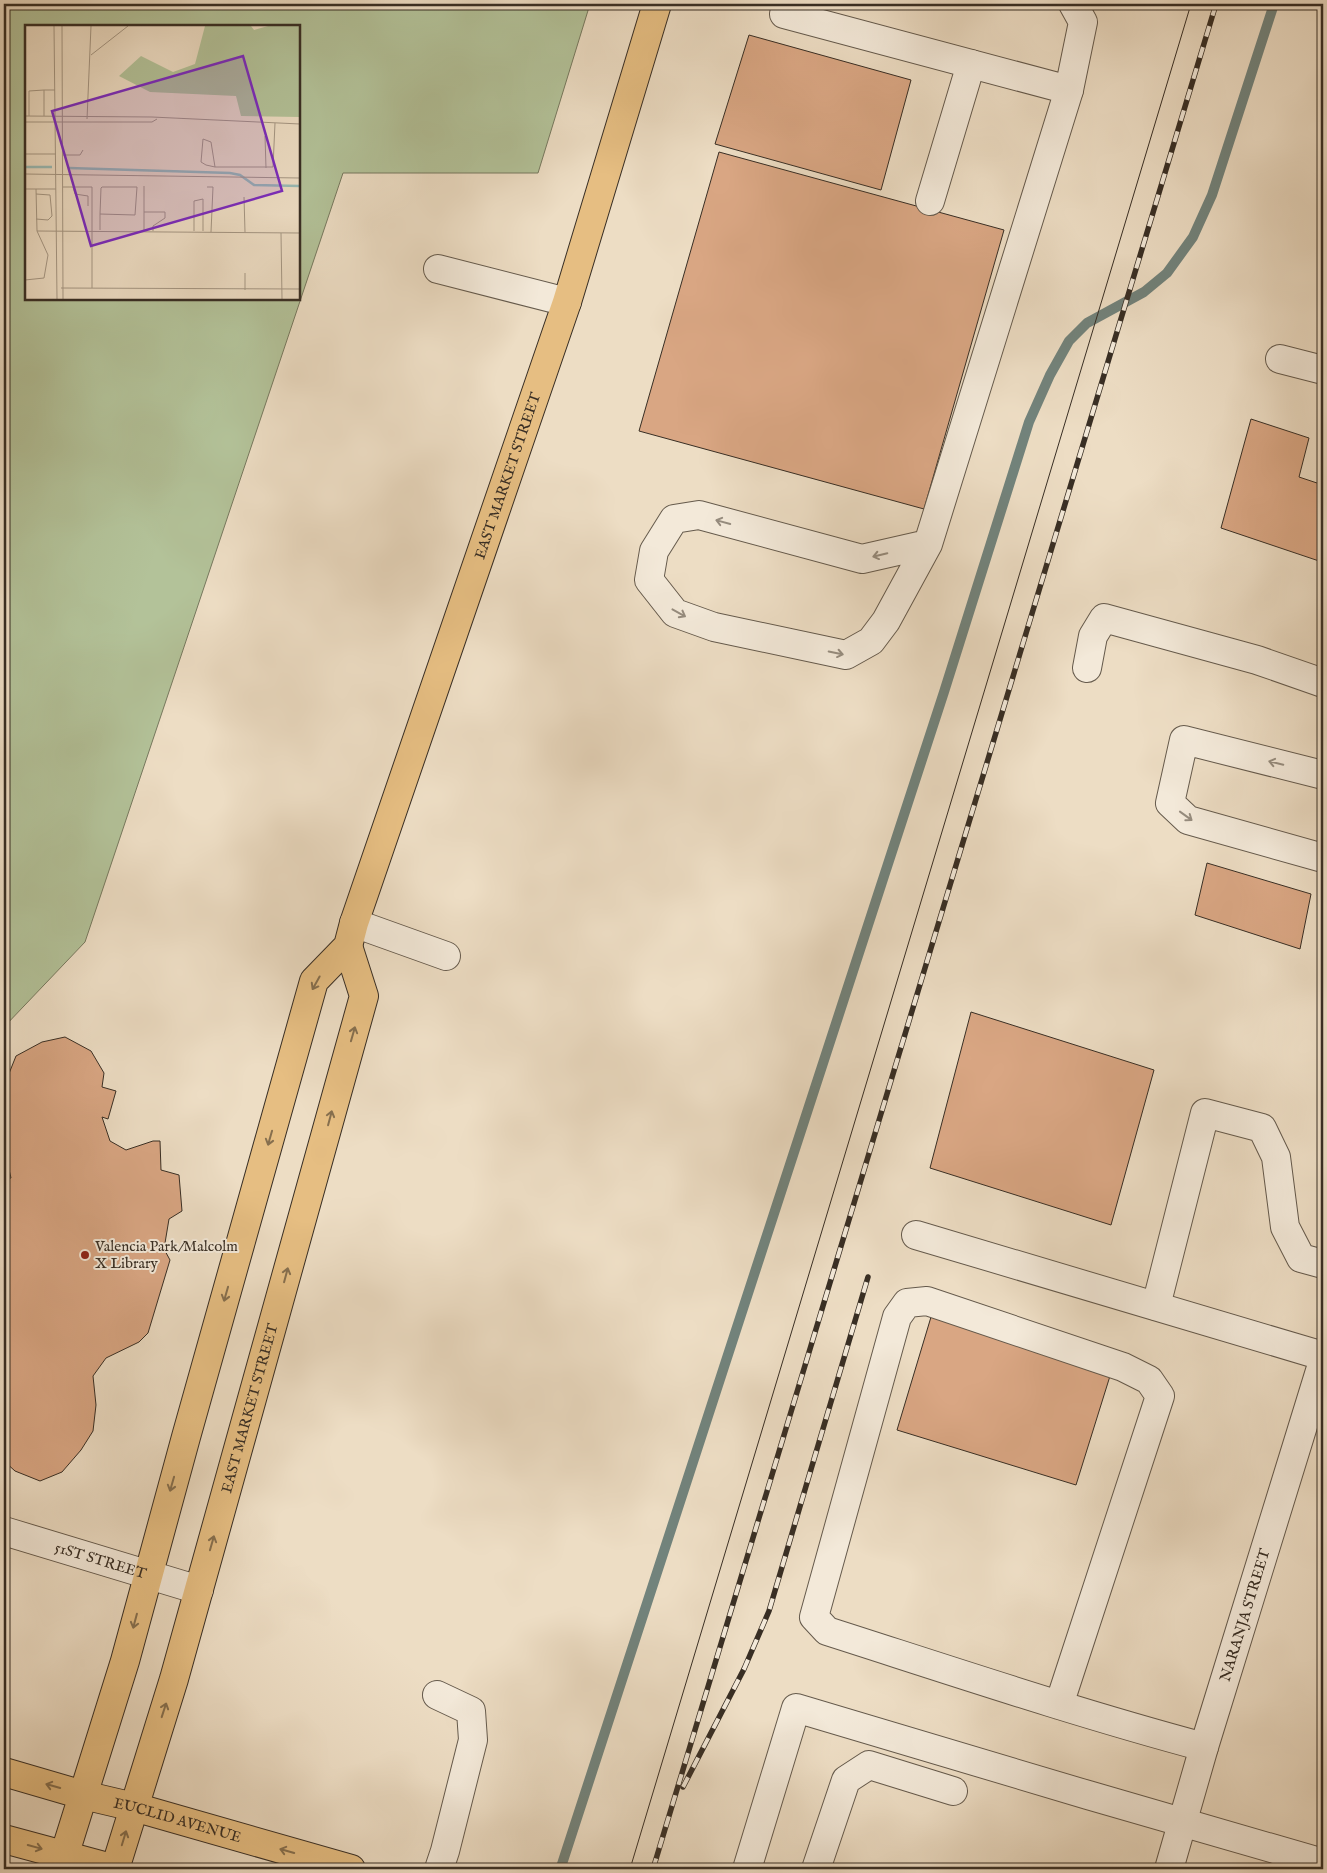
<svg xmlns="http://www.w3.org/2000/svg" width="1327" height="1873" font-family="'IM FELL English',serif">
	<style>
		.green { fill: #b3c299; stroke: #76785e; fill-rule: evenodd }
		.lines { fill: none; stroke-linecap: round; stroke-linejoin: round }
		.stream { stroke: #72837c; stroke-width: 10 }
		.building { fill: #d9a683; stroke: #382e24 }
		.minor-casing { stroke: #655a4c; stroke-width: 30 }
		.major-casing { stroke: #382e24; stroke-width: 30 }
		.minor { stroke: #f3e9d9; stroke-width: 28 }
		.major { stroke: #e6be82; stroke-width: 28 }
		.tram { stroke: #382e24; stroke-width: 1 }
		.rail-casing { stroke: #382e24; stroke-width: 5.5 }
		.rail { stroke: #f3e9d9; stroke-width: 4; stroke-dasharray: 11; stroke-linecap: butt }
		.oneway { stroke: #968c7e }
		.oneway2 { stroke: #866f4e }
		.poi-dot { fill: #8f2418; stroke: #f3e9d9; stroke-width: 2 }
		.labels { text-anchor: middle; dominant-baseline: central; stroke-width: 4; stroke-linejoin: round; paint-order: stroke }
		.street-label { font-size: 15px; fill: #382e24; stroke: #f3e9d9 }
		.poi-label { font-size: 15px; fill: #382e24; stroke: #f3e9d9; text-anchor: start }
		.inset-river { fill: none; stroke: #99bbb6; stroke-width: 2.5 }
		.inset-road { fill: none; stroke: #a59784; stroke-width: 1 }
		.view { fill: #7b2cbf; fill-opacity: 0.15; stroke: #7b2cbf; stroke-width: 2.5 }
		.inset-edge { fill: none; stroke: #382e24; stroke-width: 2.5 }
	</style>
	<rect width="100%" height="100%" fill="#edddc4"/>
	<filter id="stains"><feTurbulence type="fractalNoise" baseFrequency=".004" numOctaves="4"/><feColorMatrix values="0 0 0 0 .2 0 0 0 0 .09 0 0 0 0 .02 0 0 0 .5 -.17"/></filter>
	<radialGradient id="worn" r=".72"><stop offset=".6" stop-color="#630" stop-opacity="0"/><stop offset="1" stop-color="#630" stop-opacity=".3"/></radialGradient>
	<path class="green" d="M4 4H590L538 173H343L85 942 4 1027ZM26 26H299V299H26Z"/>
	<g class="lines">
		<polyline class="stream" points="561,1867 944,692 1029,422 1050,375 1069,341 1087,323 1144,292 1167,273 1193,237 1212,195 1274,4"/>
	</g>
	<g class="building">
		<polygon points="749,35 911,80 881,190 715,144"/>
		<polygon points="719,152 1004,230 924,509 639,431"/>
		<polygon points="1251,419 1309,438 1299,477 1323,485 1323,557 1322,562 1221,528"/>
		<polygon points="1207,863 1311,894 1300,949 1195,915"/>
		<polygon points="1323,936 1323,956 1319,954"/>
		<polygon points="971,1012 1154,1070 1111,1225 930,1168"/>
		<polygon points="65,1037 91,1051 104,1073 102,1087 116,1091 108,1119 102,1117 110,1141 126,1150 153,1141 160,1141 161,1170 179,1175 182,1211 169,1219 164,1249 170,1260 148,1333 139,1342 106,1358 93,1376 96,1405 93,1431 81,1450 62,1472 40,1481 15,1471 4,1461 4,1179 11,1178 4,1148 4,1086 16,1056 42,1042"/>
		<polygon points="931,1317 1110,1376 1076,1485 897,1430"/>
	</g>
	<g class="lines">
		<g class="minor-casing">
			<g id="minor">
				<polyline points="784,14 1069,90"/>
				<polyline points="930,201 971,64"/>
				<polyline points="438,269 567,302"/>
				<polyline points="1280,359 1323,370"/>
				<polyline points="928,544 862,559 699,515 674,519 654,551 649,580 675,613 714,627 846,655 871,641 886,621 928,544 1069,90 1083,22 1073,4"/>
				<polyline points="1087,668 1093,636 1104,618 1257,660 1323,683"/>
				<polyline points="1323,775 1184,740 1170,803 1188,820 1323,858"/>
				<polyline points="354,923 446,956"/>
				<polyline points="916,1235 1323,1356"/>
				<polyline points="1156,1306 1205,1113 1262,1128 1276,1157 1285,1227 1301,1258 1323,1264"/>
				<path id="s1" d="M4 1531 199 1590"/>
				<polyline points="437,1695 471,1711 473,1740 445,1851 439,1869"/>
				<path d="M1059 1705 1160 1396 1149 1380 1123 1367 927 1301 907 1303 897 1317 814 1617 827 1631C952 1671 1077 1713 1204 1747"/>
				<polyline points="747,1869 796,1708 1088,1795 1323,1863"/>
				<polyline points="816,1869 846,1780 869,1765 953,1791"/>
				<path id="s2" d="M1169 1869 1204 1747 1323 1361"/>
			</g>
		</g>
		<g class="major-casing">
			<g id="major">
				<path id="s3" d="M4 1772 83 1795 134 1807 351 1869"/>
				<polyline points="4,1839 115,1869"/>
				<path id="s4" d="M60 1869 125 1661 186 1437 314 981 348 946 354 923 567 302 657 4"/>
				<path id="s5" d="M115 1869 174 1679 364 996 348 946"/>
			</g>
		</g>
		<use href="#minor" class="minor"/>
		<use href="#major" class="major"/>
		<polyline class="tram" points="630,1869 1191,4"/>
		<g class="rail-casing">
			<g id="rail">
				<polyline points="683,1787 744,1669 769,1611 868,1277"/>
				<polyline points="653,1869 1216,4"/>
			</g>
		</g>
		<use href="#rail" class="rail"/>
	</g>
	<defs><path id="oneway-shaft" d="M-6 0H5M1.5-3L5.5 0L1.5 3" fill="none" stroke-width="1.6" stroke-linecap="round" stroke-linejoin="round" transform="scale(1.25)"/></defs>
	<g class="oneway">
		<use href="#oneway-shaft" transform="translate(723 522) rotate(-165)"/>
		<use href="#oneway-shaft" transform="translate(880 555) rotate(167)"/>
		<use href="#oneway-shaft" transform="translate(679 613) rotate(29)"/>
		<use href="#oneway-shaft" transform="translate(836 653) rotate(12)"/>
		<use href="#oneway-shaft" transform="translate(1276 763) rotate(-166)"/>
		<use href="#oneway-shaft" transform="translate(1186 816) rotate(36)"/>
	</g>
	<g class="oneway2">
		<use href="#oneway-shaft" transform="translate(316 983) rotate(119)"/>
		<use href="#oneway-shaft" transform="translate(353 1034) rotate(-74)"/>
		<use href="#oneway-shaft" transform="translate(330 1118) rotate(-75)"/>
		<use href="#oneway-shaft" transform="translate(270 1138) rotate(106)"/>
		<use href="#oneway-shaft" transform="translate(286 1275) rotate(-75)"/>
		<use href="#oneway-shaft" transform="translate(226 1294) rotate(106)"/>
		<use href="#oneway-shaft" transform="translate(172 1484) rotate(106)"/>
		<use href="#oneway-shaft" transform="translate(212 1543) rotate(-74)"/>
		<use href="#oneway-shaft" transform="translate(135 1621) rotate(105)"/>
		<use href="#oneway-shaft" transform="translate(164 1710) rotate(-72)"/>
		<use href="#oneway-shaft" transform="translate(53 1786) rotate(-164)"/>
		<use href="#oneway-shaft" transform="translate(124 1838) rotate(-73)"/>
		<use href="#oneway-shaft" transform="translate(35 1847) rotate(15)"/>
		<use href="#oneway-shaft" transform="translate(287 1851) rotate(-164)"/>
	</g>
	<circle class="poi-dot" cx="85" cy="1255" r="5"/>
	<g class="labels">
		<g class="street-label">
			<text stroke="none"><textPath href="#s4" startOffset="1469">EAST MARKET STREET</textPath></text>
			<text stroke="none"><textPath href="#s5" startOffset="480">EAST MARKET STREET</textPath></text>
			<text stroke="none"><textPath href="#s1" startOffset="101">51ST STREET</textPath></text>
			<text stroke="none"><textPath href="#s2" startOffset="265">NARANJA STREET</textPath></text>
			<text stroke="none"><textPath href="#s3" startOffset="180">EUCLID AVENUE</textPath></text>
		</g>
		<g class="poi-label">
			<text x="95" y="1246">Valencia Park/Malcolm<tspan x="95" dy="17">X Library</tspan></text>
		</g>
	</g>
	<g transform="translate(25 25)">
		<rect width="275" height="275" fill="#edddc4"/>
		<path d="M180 1H226L229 5 243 1H275V92L216 91 211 71 125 67 94 51 116 31 148 47 170 39Z" fill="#b3c299"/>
		<path class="inset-river" d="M0 142H27M44 143 205 148 215 150 229 160 275 161"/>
		<path class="inset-road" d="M29 1 32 274M37 1 38 274M66 30 103 1M0 91 127 92 275 99M4 91V66L19 65M19 91V65H30M62 94 66 1M0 97H127L132 94M240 111 241 143M0 129H31M38 130H55L58 125M190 142 186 117 178 114 176 137 181 140 190 142H248L250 98M0 149 275 153M38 162H67V263M48 162 50 169 63 171V181M182 162H188L186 207M0 164H11L12 206 23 230 19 253 0 255M11 164H31M219 172 220 207M119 187H140V193L128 201V206M11 194 23 195 27 191 25 170 11 169M75 205V189L76 163 77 162H112L110 190 75 189M12 206 275 208M119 206V161M169 206V176L178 174V206M256 208 257 274M36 263 275 264M220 265V248"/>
		<path class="view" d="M218 31 257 166 66 221 27 86Z"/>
		<rect width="275" height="275" class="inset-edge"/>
	</g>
	<rect width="1327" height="1873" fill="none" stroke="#edddc4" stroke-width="20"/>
	<rect x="5" y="5" width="1317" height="1863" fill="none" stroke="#382e24" stroke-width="2.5"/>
	<rect x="10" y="10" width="1307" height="1853" fill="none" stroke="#382e24"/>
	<rect width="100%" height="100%" filter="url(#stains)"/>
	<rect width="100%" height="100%" fill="url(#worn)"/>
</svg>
